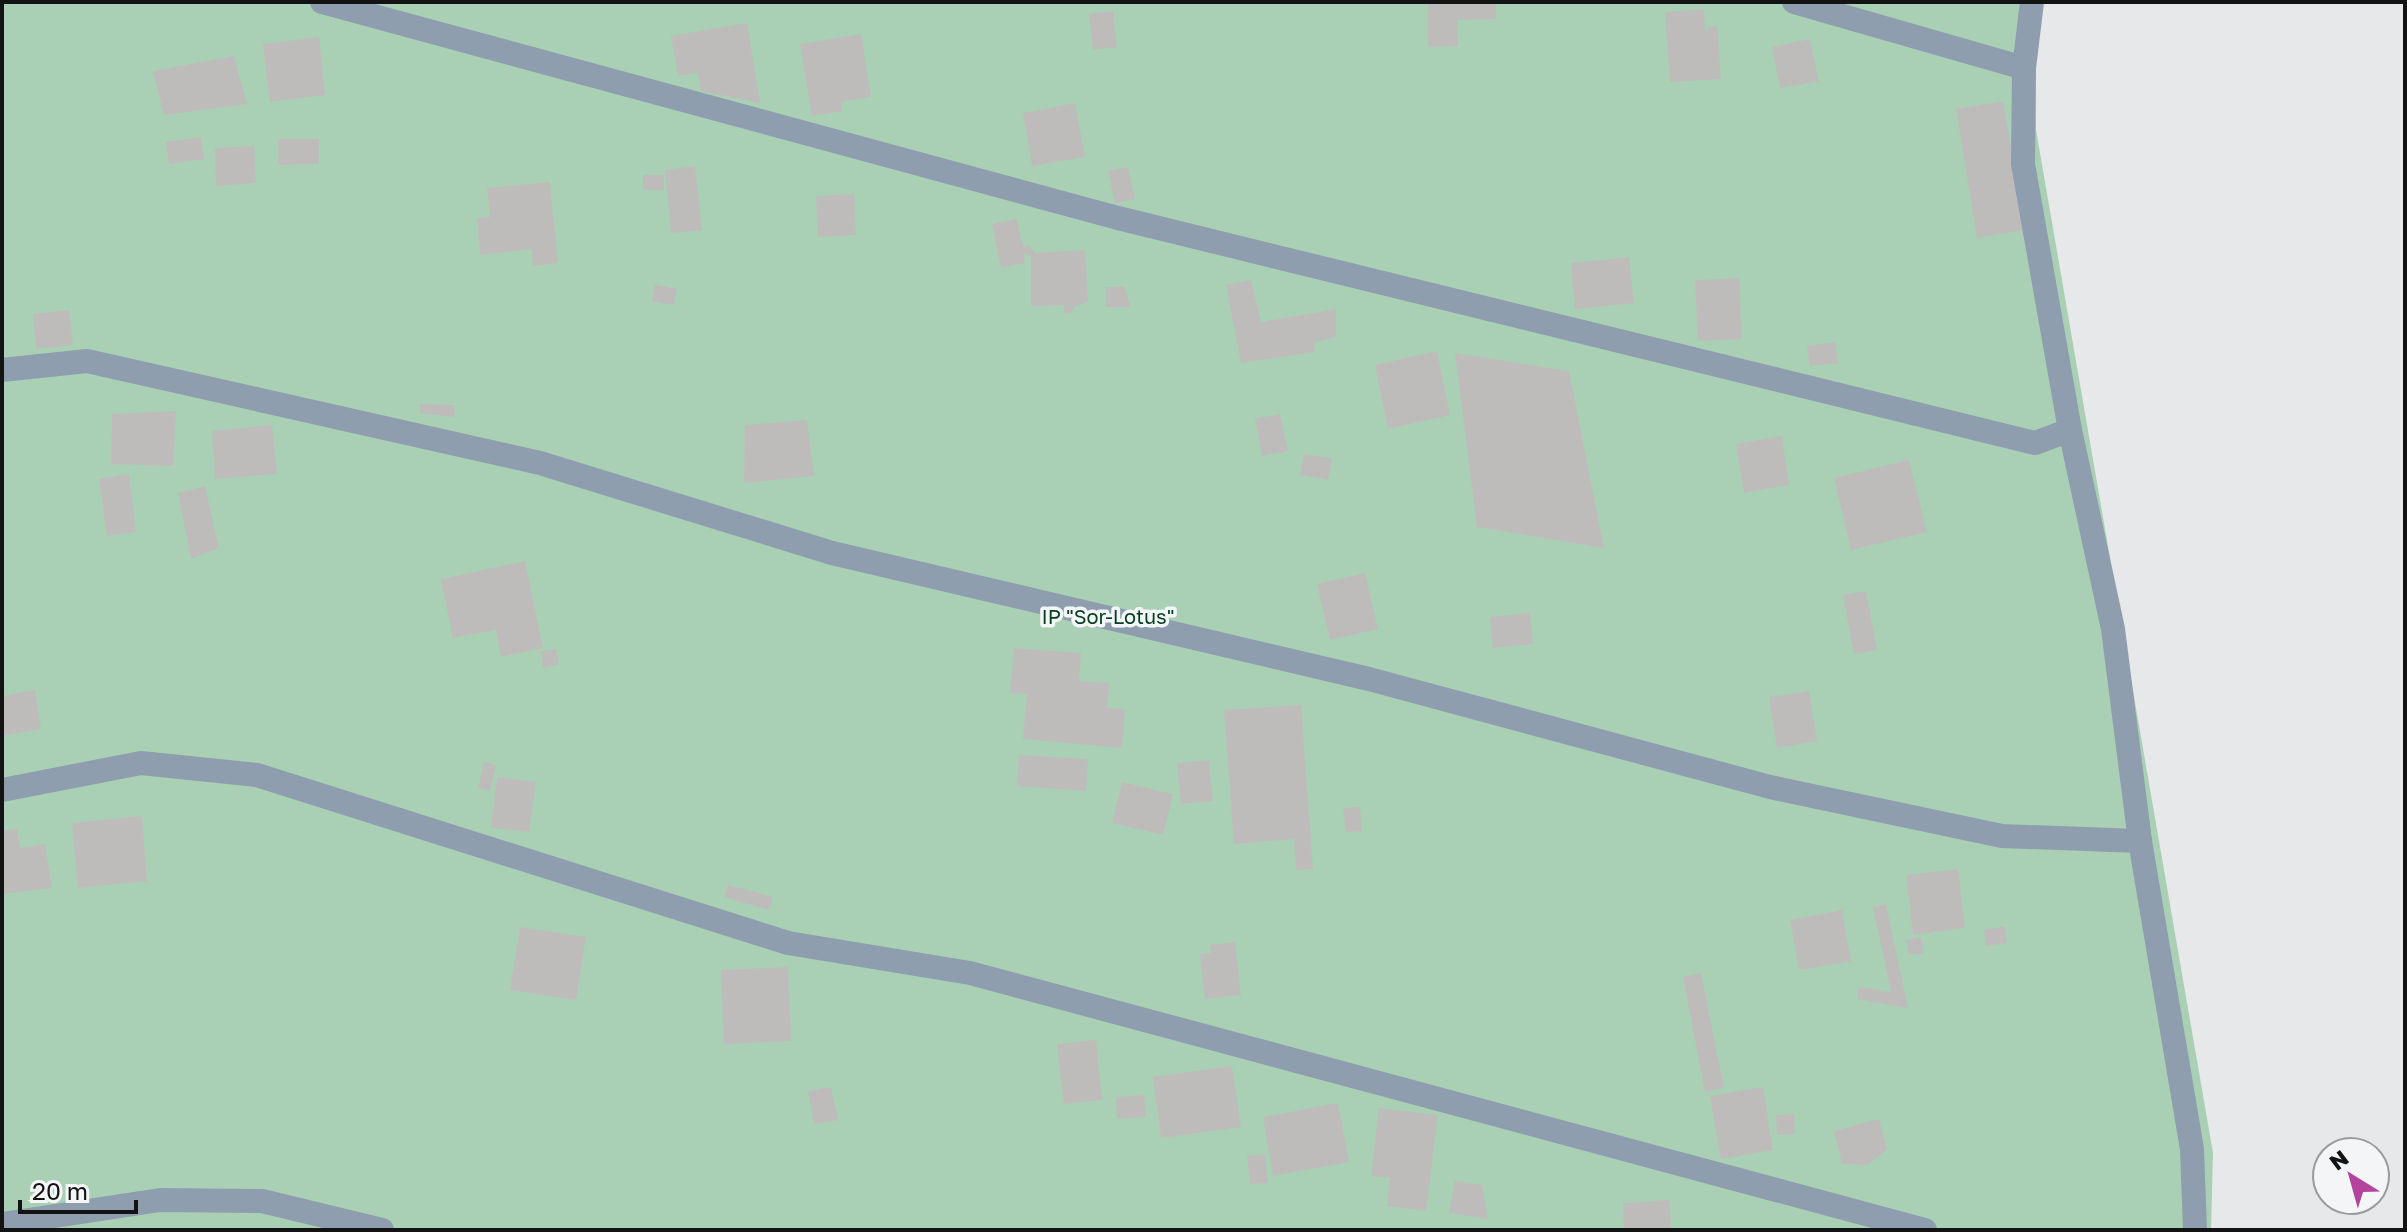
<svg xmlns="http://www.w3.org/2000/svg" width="2407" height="1232" font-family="'Golos Text',sans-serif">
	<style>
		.green { fill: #a9d0b4 }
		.building { fill: #bebcbb }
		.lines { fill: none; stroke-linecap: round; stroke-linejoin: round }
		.minor { stroke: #8e9eaf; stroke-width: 24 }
		.labels { text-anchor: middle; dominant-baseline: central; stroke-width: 7; stroke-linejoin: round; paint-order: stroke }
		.park-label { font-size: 20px; fill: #064021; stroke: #f3f5f6 }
	</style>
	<rect width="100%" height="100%" fill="#e6e8e9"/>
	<polygon class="green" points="2,2 2035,2 2036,130 2213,1153 2211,1230 2,1230"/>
	<g class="building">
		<polygon points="1428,2 1496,2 1496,19 1457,20 1458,46 1428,47"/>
		<polygon points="1704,9 1705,30 1717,25 1721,79 1670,82 1665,12"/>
		<polygon points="1113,11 1117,47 1093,50 1089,14"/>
		<polygon points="747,23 760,103 701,91 698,73 678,76 671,36"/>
		<polygon points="861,34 871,97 841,102 842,111 812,116 800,44"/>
		<polygon points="319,37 325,95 270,102 263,44"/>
		<polygon points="1810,39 1819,81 1780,88 1772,47"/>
		<polygon points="234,56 247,104 164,115 153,71"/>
		<polygon points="2003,101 2025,230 1977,238 1956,109"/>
		<polygon points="1075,103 1085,157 1032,166 1023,113"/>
		<polygon points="201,137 204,159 169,164 166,142"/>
		<polygon points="278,139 319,139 319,164 278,165"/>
		<polygon points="254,146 256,183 216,186 215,148"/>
		<polygon points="695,166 702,230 671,233 665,170"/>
		<polygon points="1128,167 1135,199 1115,203 1108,171"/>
		<rect x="643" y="175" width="21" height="15"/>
		<polygon points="550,182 558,263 533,266 532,249 480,255 477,218 490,217 487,188"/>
		<polygon points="854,194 856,235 818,237 816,196"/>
		<polygon points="1017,219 1023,247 1029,245 1035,253 1085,250 1088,302 1074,307 1071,314 1063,313 1065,305 1031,306 1031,257 1025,253 1024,263 1001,268 992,224"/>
		<polygon points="1629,257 1634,303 1575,309 1571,263"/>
		<polygon points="1739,278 1742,339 1698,341 1695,280"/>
		<polygon points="1251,280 1261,322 1336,309 1336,337 1315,342 1314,352 1241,363 1226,285"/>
		<polygon points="655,285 677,289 674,305 652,301"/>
		<polygon points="1106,287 1124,287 1131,307 1106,307"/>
		<polygon points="69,310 73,345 36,349 33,314"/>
		<polygon points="1835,342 1838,363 1810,366 1807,346"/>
		<polygon points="1437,351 1450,415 1388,429 1375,365"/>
		<polygon points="1455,353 1569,371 1604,548 1477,527"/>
		<polygon points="420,404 455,405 454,417 420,413"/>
		<polygon points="176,411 173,466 111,464 112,414"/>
		<polygon points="1280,414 1288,451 1262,456 1255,419"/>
		<polygon points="807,420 814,476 744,483 745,425"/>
		<polygon points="272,425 277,474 215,479 212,431"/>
		<polygon points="1782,436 1789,485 1744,493 1736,444"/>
		<polygon points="1304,454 1332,458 1328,480 1300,475"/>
		<polygon points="1909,460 1927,532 1851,550 1834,478"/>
		<polygon points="129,474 136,532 107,536 99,479"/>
		<polygon points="205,486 219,548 191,559 178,493"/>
		<polygon points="525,561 543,648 501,657 496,630 453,638 441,579"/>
		<polygon points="1365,573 1378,629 1330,640 1317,584"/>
		<polygon points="1866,591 1877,650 1854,654 1843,595"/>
		<polygon points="1530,613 1533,644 1493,648 1490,617"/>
		<polygon points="1014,648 1081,653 1079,681 1109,683 1107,708 1125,709 1122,748 1023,739 1027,694 1010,693"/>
		<polygon points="556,649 559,665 543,668 541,651"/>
		<polygon points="35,690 41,729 2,736 2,696"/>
		<polygon points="1809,691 1817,741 1777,748 1769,697"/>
		<polygon points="1301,705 1313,869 1296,870 1294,839 1234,844 1224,710"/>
		<polygon points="1019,755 1088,759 1086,791 1017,786"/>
		<polygon points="1209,760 1213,801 1181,804 1177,763"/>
		<polygon points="484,762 496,765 490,791 478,788"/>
		<polygon points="497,777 536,782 529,832 491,828"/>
		<polygon points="1122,782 1173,794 1163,835 1112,823"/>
		<polygon points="1360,807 1362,831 1346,832 1343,808"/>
		<polygon points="142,816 147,881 78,888 72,823"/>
		<polygon points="17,829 20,848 45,844 52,888 2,894 2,831"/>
		<polygon points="1958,869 1965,928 1913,935 1906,875"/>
		<polygon points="728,885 773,897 769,910 724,897"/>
		<polygon points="1886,904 1908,1008 1857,999 1859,987 1891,992 1873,907"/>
		<polygon points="1842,910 1851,961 1799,970 1790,920"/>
		<polygon points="2005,926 2007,943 1986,946 1984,930"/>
		<polygon points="520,927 586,937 576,1000 510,990"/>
		<polygon points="1921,937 1924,953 1909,955 1906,940"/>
		<polygon points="1235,942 1241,995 1205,999 1200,954 1211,953 1210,945"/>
		<polygon points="788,967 791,1041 724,1044 721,970"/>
		<polygon points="1701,973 1724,1088 1705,1092 1683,977"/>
		<polygon points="1096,1040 1102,1100 1064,1104 1057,1044"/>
		<polygon points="1232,1066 1241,1127 1161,1138 1153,1077"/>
		<polygon points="831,1087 838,1120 814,1124 808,1091"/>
		<polygon points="1763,1087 1773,1150 1721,1159 1710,1096"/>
		<polygon points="1144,1095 1146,1117 1117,1119 1116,1097"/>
		<polygon points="1338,1103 1349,1162 1273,1176 1263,1117"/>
		<polygon points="1379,1108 1438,1115 1426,1211 1387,1206 1390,1178 1371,1176"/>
		<polygon points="1794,1114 1795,1134 1777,1135 1776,1115"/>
		<polygon points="1879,1119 1887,1149 1867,1165 1842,1164 1834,1131"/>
		<polygon points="1265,1154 1268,1183 1250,1184 1247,1156"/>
		<polygon points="1455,1181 1482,1185 1488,1219 1449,1213"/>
		<polygon points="1669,1200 1671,1230 1624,1230 1623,1203"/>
	</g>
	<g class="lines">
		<g class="minor">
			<polyline points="322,2 1118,218 2035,443 2070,430"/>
			<polyline points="1794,2 2024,68"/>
			<polyline points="2032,2 2024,68 2023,164 2070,430 2113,629 2140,841 2192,1149 2195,1230"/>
			<polyline points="2,370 87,361 540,463 832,553 1369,679 1770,787 2002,836 2140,841"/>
			<polyline points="2,790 141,763 257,775 788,943 970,973 1925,1230"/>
			<polyline points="2,1224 160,1200 262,1201 382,1230"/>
		</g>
	</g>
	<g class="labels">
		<g class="park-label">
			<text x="1108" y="616">IP "Sor-Lotus"</text>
		</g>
	</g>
	<rect width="2407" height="1232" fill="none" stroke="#131314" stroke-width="8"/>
	<g transform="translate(2351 1176) rotate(323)"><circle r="38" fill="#f3f5f6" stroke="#999b9c" stroke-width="2"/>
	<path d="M0-6L14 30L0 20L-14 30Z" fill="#b5429c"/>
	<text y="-12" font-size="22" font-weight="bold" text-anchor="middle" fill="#131314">N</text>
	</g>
	<path d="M20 1200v12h116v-12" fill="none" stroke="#131314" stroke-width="4"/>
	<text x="32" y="1200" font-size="24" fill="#131314" stroke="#f3f5f6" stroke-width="6" paint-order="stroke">20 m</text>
</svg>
